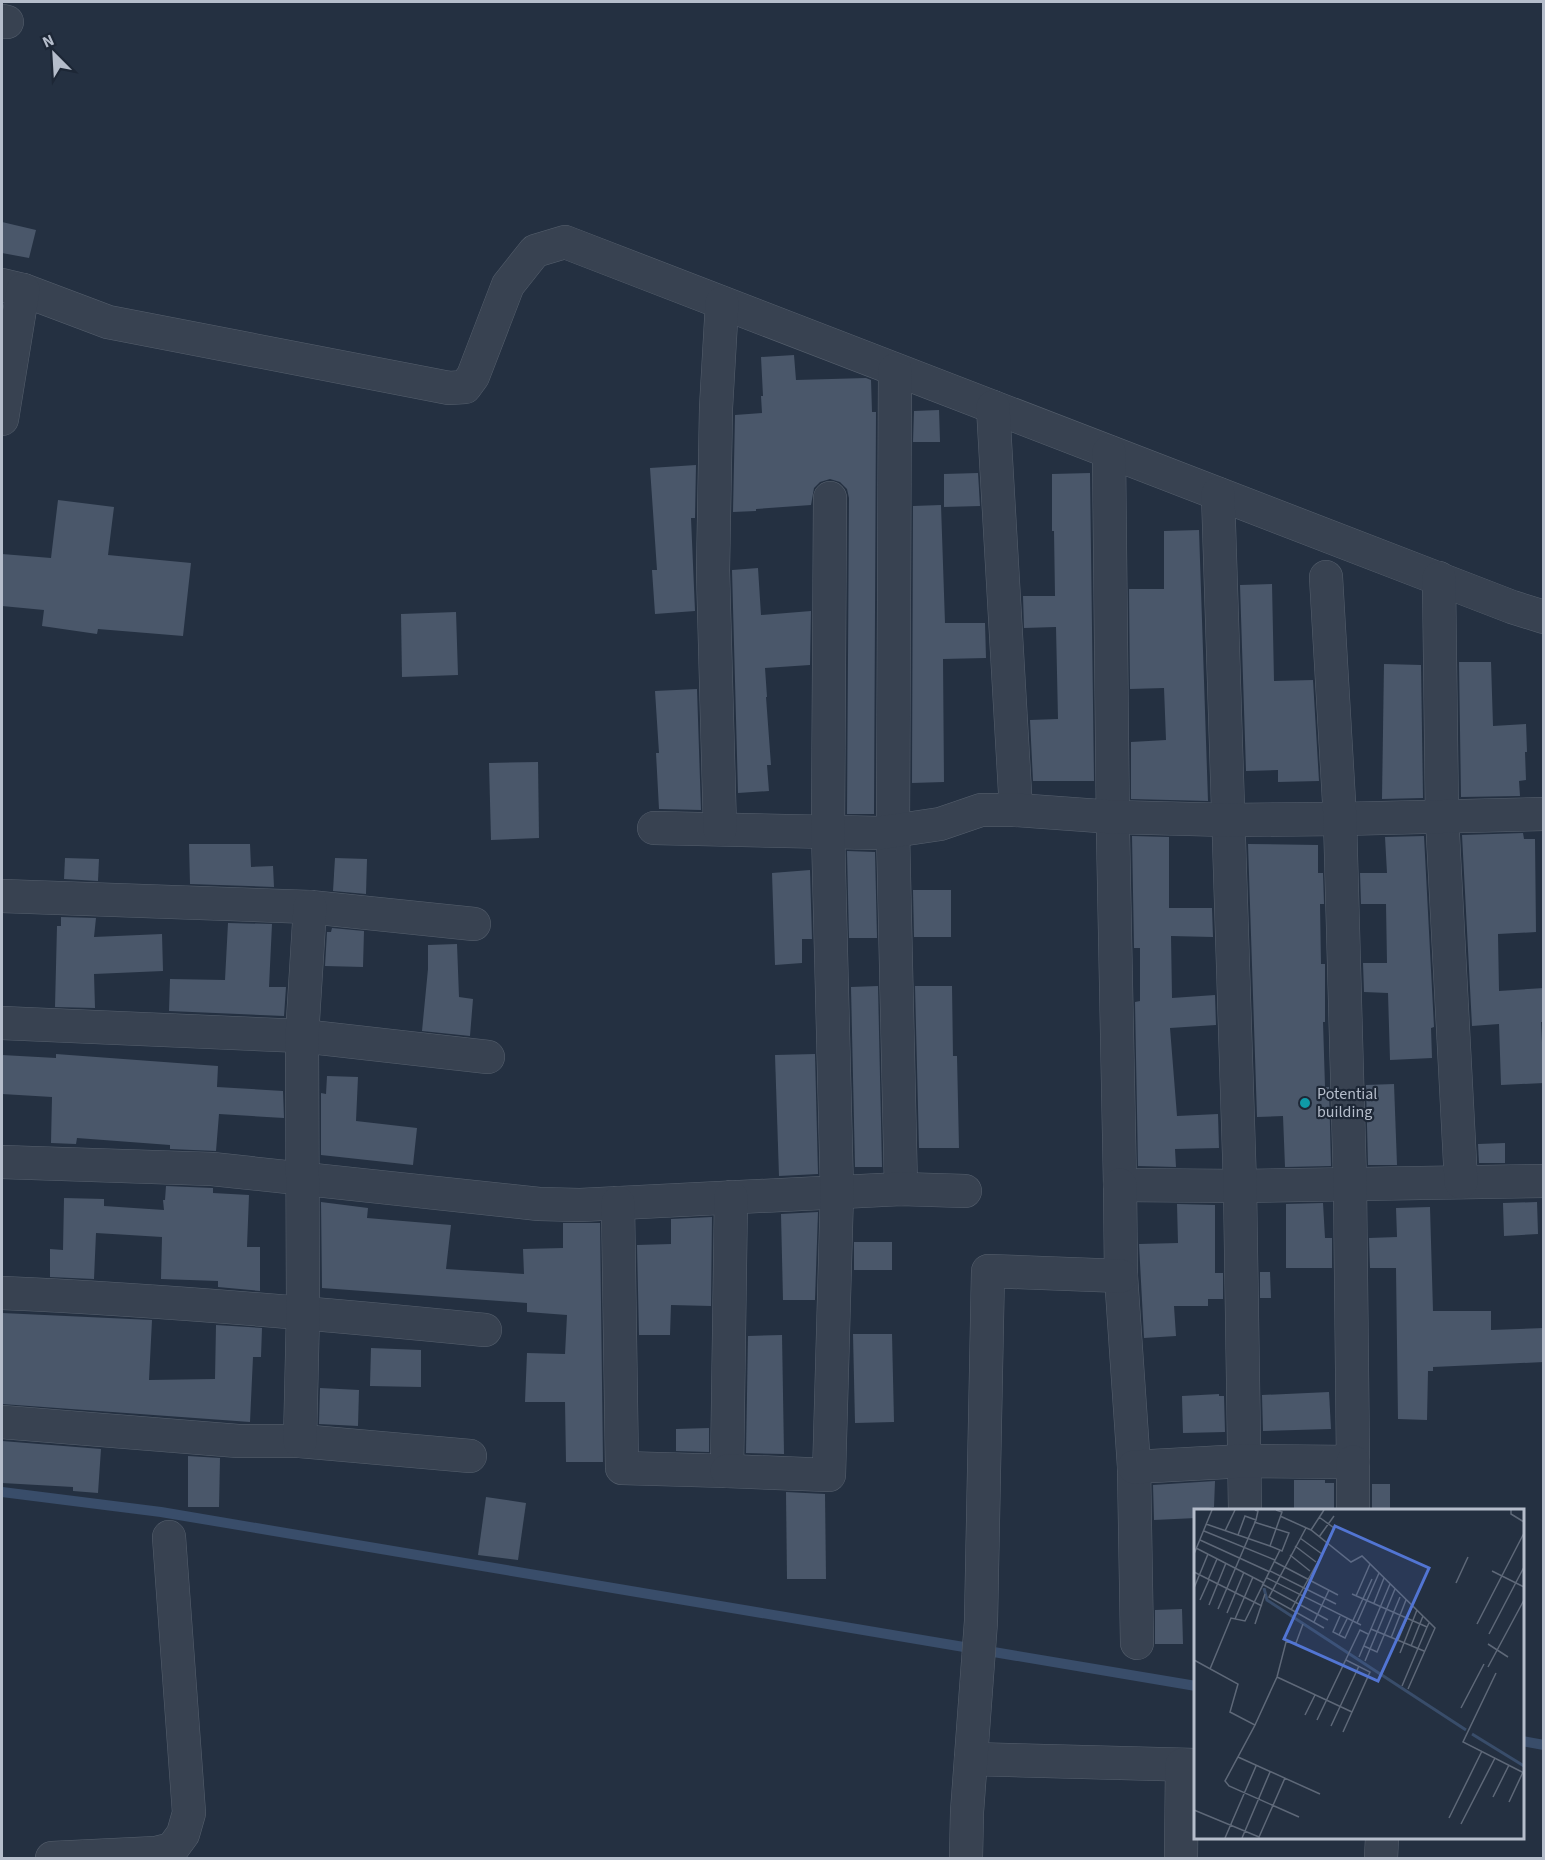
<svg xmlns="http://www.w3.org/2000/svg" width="1545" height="1860" font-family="'Source Sans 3',sans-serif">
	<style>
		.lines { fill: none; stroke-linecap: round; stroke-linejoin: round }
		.stream { stroke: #394d6a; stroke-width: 10 }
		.building { fill: #4a576a }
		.street-casing { stroke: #56606e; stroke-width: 34 }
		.street { stroke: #384251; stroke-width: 33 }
		.culture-dot { fill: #0f9aa8; stroke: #1d2736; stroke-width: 2 }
		.labels { text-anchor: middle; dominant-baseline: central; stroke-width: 4.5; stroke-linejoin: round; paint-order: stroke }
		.poi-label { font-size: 16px; fill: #b5bdcb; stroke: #1d2736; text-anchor: start }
		.inset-river { fill: none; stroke: #394d6a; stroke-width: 3 }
		.inset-road { fill: none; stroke: #5e6878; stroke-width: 1.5 }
		.view { fill: #5275d3; fill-opacity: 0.15; stroke: #5275d3; stroke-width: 3 }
		.inset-edge { fill: none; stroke: #b5bdcb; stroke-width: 3 }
	</style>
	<rect width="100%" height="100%" fill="#243041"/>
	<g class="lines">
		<g class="stream">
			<polyline points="2,1492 161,1512 1196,1686"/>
			<polyline points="1522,1741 1544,1745"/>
		</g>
	</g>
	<g class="building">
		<polygon points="2,222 36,230 29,258 2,253"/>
		<polygon points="794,355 796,380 866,378 871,380 872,412 876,412 874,814 847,814 849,498 847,489 840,482 830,479 820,482 814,488 811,505 756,509 756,511 733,512 735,415 762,413 761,396 763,396 761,357"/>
		<polygon points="939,410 940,442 913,442 914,411"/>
		<polygon points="696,465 695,518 691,518 695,611 655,614 652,570 657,570 650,468"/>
		<polygon points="978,473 980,506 944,507 944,474"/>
		<polygon points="1090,473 1094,781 1033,781 1030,720 1058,719 1056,627 1024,628 1023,596 1055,596 1054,531 1052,531 1052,474"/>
		<polygon points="58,500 114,507 108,555 191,563 183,636 98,629 97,634 42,626 44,610 2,606 2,554 51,558"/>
		<polygon points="941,505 945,623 985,623 986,658 943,659 944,782 912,783 913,506"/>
		<polygon points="1199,530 1208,801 1131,799 1131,742 1166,740 1164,688 1130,689 1129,589 1164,589 1164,531"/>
		<polygon points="758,568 761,615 811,611 810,665 765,668 767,697 766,697 771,765 767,765 769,791 738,793 732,570"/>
		<polygon points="1272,584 1274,681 1313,680 1319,781 1278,782 1278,770 1246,771 1240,585"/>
		<polygon points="456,612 458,675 402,677 401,614"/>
		<polygon points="1459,662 1491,662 1493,726 1526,724 1527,752 1525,752 1526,780 1519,781 1520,796 1461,797"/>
		<polygon points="1384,664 1421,665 1423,798 1382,799"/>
		<polygon points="697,689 701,810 659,809 656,753 659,753 655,691"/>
		<polygon points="538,762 539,838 491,840 489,763"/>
		<polygon points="1523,833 1524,839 1535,839 1536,932 1498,934 1499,991 1544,988 1544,1022 1541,1022 1544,1083 1501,1085 1499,1024 1472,1026 1462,835"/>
		<polygon points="1132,836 1169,837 1169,908 1212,908 1213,937 1171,936 1172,998 1215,995 1216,1025 1170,1028 1177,1116 1218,1114 1219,1148 1175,1149 1176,1167 1138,1166 1135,1002 1140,1001 1140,948 1134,948"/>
		<polygon points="1424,836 1434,1027 1431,1028 1432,1058 1390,1060 1388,993 1364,992 1363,963 1387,963 1386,904 1361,904 1360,873 1387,873 1385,837"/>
		<polygon points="189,844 250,844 251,867 273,866 274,887 190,884"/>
		<polygon points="1248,844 1318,845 1318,873 1323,873 1324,904 1320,904 1321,964 1325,964 1325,1022 1323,1022 1325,1087 1329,1087 1331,1166 1285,1167 1283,1116 1257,1117"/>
		<polygon points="847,851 875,852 877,938 849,938"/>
		<polygon points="65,858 99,859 98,881 64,879"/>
		<polygon points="335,858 367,859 366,894 333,891"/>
		<polygon points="810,870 812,939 802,939 802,963 775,965 772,873"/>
		<polygon points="913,890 951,890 951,937 914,937"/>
		<polygon points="61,917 96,918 94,937 162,934 163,971 94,974 95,1008 55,1007 57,926 61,926"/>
		<polygon points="228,923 272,924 269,987 286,987 284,1016 169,1011 170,979 225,980"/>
		<polygon points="332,928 364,931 363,967 325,966 327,932 331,932"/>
		<polygon points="457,944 459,997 473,999 470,1036 422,1031 428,969 428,945"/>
		<polygon points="878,986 882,1167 855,1167 851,987"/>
		<polygon points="915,986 952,986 953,1056 957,1056 959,1148 919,1148"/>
		<polygon points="56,1054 218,1066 217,1087 283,1091 284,1118 219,1114 216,1151 170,1149 170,1145 77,1138 76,1144 51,1143 52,1097 2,1094 2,1055 56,1058"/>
		<polygon points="815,1054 818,1174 779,1176 775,1055"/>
		<polygon points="327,1076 358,1077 356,1121 417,1128 413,1165 321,1155 321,1093 326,1094"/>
		<polygon points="1394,1084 1397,1165 1368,1165 1366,1085"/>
		<polygon points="1505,1143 1505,1163 1479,1163 1478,1144"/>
		<polygon points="166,1186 213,1188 213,1193 249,1195 247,1247 260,1247 260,1291 218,1287 218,1281 161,1279 162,1237 96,1233 94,1279 50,1277 50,1249 63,1250 64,1198 104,1199 104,1206 164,1210 163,1200 165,1200"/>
		<polygon points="321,1202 368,1208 367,1218 451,1225 446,1269 524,1274 523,1249 563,1248 563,1223 600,1223 603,1462 566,1462 565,1402 525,1402 527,1353 565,1354 567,1315 527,1312 527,1303 322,1288"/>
		<polygon points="1537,1202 1538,1234 1504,1236 1503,1203"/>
		<polygon points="1323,1203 1325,1238 1332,1238 1332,1268 1286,1268 1286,1204"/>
		<polygon points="1177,1204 1215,1205 1215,1273 1223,1273 1223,1299 1208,1299 1208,1306 1174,1306 1176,1336 1144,1338 1139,1244 1178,1243"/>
		<polygon points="1430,1207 1433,1311 1491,1311 1491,1330 1544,1328 1544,1362 1433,1367 1433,1371 1428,1371 1427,1420 1398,1419 1396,1268 1370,1268 1369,1238 1397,1237 1396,1208"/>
		<polygon points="818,1212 815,1300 783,1300 781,1214"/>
		<polygon points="712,1217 711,1306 671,1305 670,1335 639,1335 637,1245 671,1244 671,1219"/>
		<rect x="854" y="1242" width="38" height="28"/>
		<polygon points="1260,1272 1270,1272 1271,1298 1260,1298"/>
		<polygon points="2,1313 152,1320 149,1380 215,1379 216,1325 262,1328 261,1357 253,1357 250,1422 2,1404"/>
		<polygon points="853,1334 892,1334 894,1422 855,1423"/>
		<polygon points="782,1335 784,1454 746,1453 748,1336"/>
		<polygon points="371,1348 421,1350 421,1387 370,1386"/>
		<polygon points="320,1388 359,1390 358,1426 319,1424"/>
		<polygon points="1329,1392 1331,1429 1263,1431 1262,1395"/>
		<polygon points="1219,1394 1219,1396 1224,1396 1225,1432 1183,1433 1182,1396"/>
		<polygon points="709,1428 709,1452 676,1451 676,1429"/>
		<polygon points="2,1441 101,1449 98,1493 73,1491 73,1487 2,1483"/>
		<polygon points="188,1456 220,1458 219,1507 188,1507"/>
		<polygon points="1294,1480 1325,1480 1325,1483 1334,1483 1334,1509 1294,1510"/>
		<polygon points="1215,1481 1214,1507 1209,1508 1209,1510 1196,1510 1196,1518 1154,1520 1153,1485"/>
		<rect x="1372" y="1484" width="18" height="25"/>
		<polygon points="786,1492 825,1494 826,1579 787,1579"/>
		<polygon points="486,1497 526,1503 518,1560 478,1555"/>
		<polygon points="1182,1609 1183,1644 1155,1644 1155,1610"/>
	</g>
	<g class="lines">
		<g class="street-casing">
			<g id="street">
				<polyline points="2,21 7,22"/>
				<polyline points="2,285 23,290 108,322 449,388 465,387 473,376 508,285 535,251 565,242 1512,607 1544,617"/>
				<polyline points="895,370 893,831 901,1189"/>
				<polyline points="993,407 1016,810"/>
				<polyline points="2,419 23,290"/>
				<polyline points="1109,452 1113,833 1120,1185 1240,1186 1544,1181"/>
				<polyline points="1218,494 1240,1186 1245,1510"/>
				<polyline points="1439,578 1442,817 1461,1182"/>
				<polyline points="654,828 879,833 940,824 981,810 1016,810 1113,817 1228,820 1340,819 1544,814"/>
				<polyline points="720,829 713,571 716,408 722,303"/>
				<polyline points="2,896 310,907 474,924"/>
				<polyline points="2,1023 302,1036 488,1057"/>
				<polyline points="2,1162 212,1169 539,1204 580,1205 901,1189 965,1191"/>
				<polyline points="1120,1185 1121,1276 1134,1467 1137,1643"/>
				<polyline points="618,1203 622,1468 727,1471 731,1197"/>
				<path d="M2 1293C163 1300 324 1314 485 1330"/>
				<polyline points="2,1422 238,1441 300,1441 470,1456"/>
				<polyline points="300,1441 303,1312 302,1036 310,907"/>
				<polyline points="1134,1467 1244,1461 1353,1462 1350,1184 1340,819 1326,577"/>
				<polyline points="727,1471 829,1475 837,1192 828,832 830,498"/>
				<polyline points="1353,1510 1353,1462"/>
				<polyline points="971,1759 1196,1765"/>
				<polyline points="52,1858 156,1853 172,1849 183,1834 189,1813 169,1537"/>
				<polyline points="966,1858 967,1812 981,1621 988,1271 1121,1276"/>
				<polyline points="1181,1858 1182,1765"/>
				<polyline points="1381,1858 1382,1838"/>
			</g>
		</g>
		<use href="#street" class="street"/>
	</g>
	<circle class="culture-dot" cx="1305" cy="1103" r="6"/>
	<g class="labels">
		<g class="poi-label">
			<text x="1317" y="1094">Potential<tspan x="1317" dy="18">building</tspan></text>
		</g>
	</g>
	<g transform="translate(1194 1509)">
		<rect width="330" height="330" fill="#243041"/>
		<path class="inset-river" d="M70 79 73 91 272 221M278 225 330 257"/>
		<path class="inset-road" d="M317 1V5L330 13M86 7 117 21 157 53 168 47 241 119 214 180M125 8 140 19M60 13 95 24 88 42 76 37M12 15 76 37 88 3 82 1M112 19 75 88 130 119M117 21 130 1M10 22 81 51M31 22 41 1M44 26 51 7 62 11M125 28 140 7M106 29 128 45M6 31 76 63M101 37 122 53M2 39 70 74M0 45 18 1M96 46 116 62M81 53 144 86M76 62 142 95M298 62 330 78M0 63 68 97M73 69 167 116M14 71 23 50M262 74 274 48M68 75 134 111M196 75 177 120 230 142M0 79 14 45M158 85 233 118 235 114M162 87 176 55M6 91 15 71M180 94 190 69M15 96 32 54M24 100 62 11 64 2 61 1M97 101 134 35M33 104 50 63M146 107 139 123 145 126 153 110M41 110 59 68M120 113 135 81M163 114 185 64M61 115 71 85M283 115 330 24M295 125 330 58M145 126 151 129 178 70M197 129 212 91M204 131 218 97M294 135 314 148M170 137 183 143 206 88M217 137 229 107M206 144 223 101M165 148 177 120M0 151 44 175 36 203 61 216 31 272 35 277 105 308M171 152 201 80M294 158 330 91M16 160 37 109 51 112 86 41M302 164 269 233 330 264M83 168 158 203M208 177 233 118M267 199 290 155M111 206 121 186M123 211 166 121 174 125M61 216 83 168 92 133 102 134 109 115M137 217 165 157M149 223 176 163 152 151M44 248 126 285M299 288 315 256M315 293 329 263M0 301 65 328 91 269M255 309 288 242M267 315 301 249M31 329 62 257M48 329 76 263"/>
		<path class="view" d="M141 17 235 59 184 172 90 130Z"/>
		<rect width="330" height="330" class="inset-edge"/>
	</g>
	<rect width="1545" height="1860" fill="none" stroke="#b5bdcb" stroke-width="6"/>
	<g transform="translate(54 54) rotate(336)" stroke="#1d2736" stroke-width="4.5" paint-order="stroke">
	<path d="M0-4.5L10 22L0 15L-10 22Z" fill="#b5bdcb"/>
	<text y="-9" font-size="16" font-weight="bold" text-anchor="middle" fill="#b5bdcb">N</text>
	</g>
</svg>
